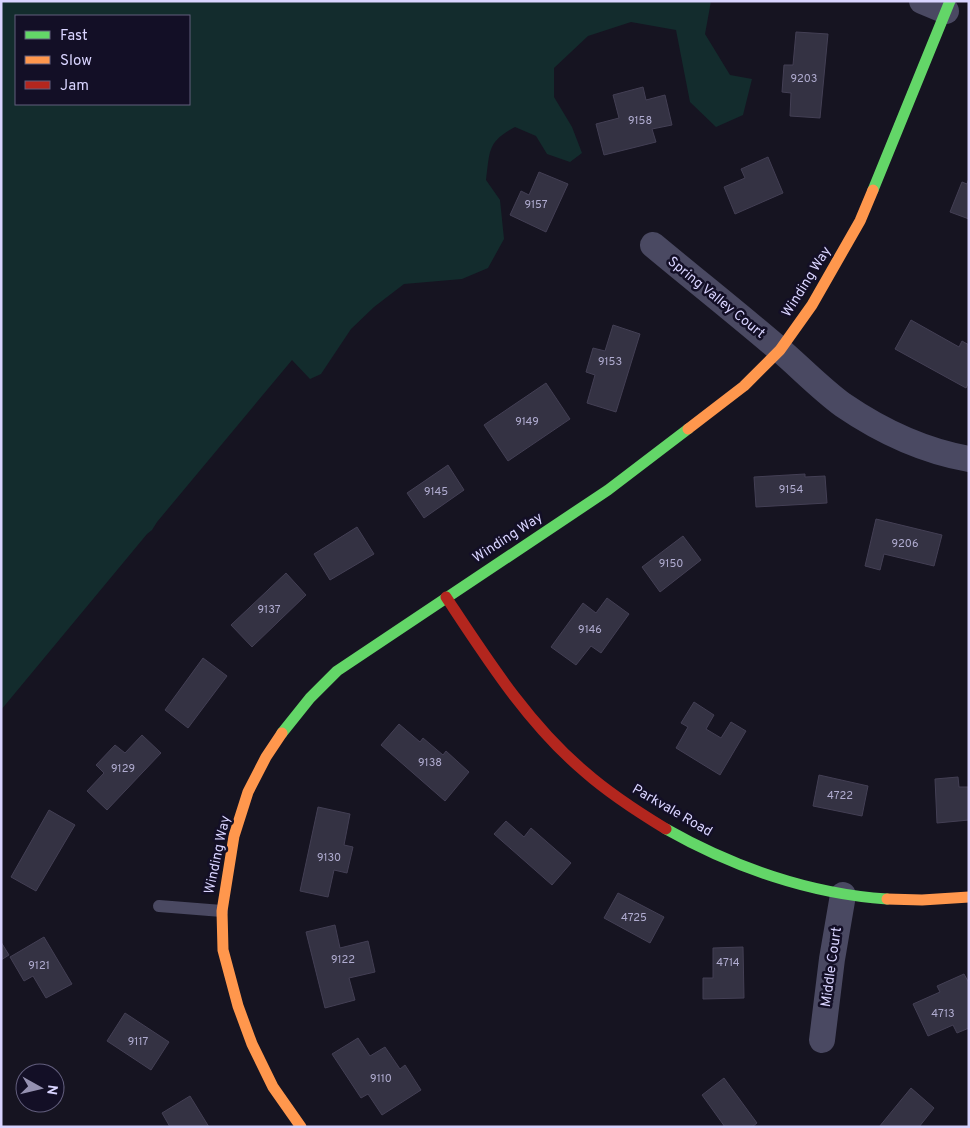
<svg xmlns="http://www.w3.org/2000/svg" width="970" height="1128" font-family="Overpass,sans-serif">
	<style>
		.green { fill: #132c2d; fill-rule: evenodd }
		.building { fill: #343243; stroke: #433f54 }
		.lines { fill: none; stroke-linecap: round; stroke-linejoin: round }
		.lane { stroke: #4a4962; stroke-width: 12 }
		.street { stroke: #4a4962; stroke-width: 26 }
		.fast { stroke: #63d668; stroke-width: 11 }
		.slow { stroke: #ff974d; stroke-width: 11 }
		.jam { stroke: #b3261e; stroke-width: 11 }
		.labels { text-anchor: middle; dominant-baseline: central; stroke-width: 5; stroke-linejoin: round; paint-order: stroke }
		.number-label { font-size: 11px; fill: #b0acd0 }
		.street-label { font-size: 14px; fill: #d9d4ff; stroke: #130f26 }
	</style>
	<rect width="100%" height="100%" fill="#161421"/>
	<path class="green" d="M1 1H711L705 34 730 75 752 79 743 115 716 127 690 102 676 30 631 22 588 36 554 68V97L572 127 582 153 570 162 547 154 536 136 515 127C487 142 490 151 486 180L500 200 504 239 488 268 462 279 404 284 374 307 351 329 321 374 310 379 292 360 157 522 152 530 147 534 1 710ZM16 16H189V104H16Z"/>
	<g class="building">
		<polygon points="796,32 828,34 820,118 790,116 791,93 782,92 784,65 793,65"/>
		<polygon points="643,87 646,100 665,95 672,125 652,129 656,142 604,155 596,124 619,118 613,95"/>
		<polygon points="768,157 783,193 735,214 724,187 745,178 741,169"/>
		<polygon points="539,172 568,184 546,232 510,215 521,191 529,195"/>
		<polygon points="969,178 969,219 950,212 962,182 967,184"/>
		<polygon points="911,320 959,347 962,341 969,345 969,382 966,388 895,349"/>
		<polygon points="613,325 640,334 616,412 587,403 595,375 586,372 593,348 605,351"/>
		<polygon points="546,383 570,419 508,461 484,425"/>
		<polygon points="448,465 464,490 424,518 407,493"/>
		<polygon points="805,474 805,477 825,476 827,503 756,507 754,477"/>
		<polygon points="876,519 942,535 934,566 884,554 880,570 865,566"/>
		<polygon points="357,527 374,554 330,580 314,554"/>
		<polygon points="683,536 701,560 660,592 642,567"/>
		<polygon points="286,573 306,595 252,647 231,625"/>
		<polygon points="607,598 629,614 601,653 591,646 576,665 551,647 583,603 596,613"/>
		<polygon points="203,658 227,676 188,728 165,710"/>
		<polygon points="694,702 714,715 706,729 721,738 731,722 746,731 720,775 676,748 688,727 681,723"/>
		<polygon points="399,724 420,742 423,738 443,755 446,751 469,772 445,801 381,745"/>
		<polygon points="142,735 161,753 107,810 87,791 104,773 96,765 115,745 125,753"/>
		<polygon points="819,775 868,786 862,816 813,806"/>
		<polygon points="958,777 959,787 969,787 969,820 937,823 935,779"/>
		<polygon points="318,807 350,814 344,845 353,847 347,873 334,870 328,897 300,891"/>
		<polygon points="49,810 75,825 36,891 11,877"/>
		<polygon points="506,821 524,837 531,828 571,863 552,885 494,834"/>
		<polygon points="618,893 664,917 650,943 604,918"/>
		<polygon points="335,925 340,948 368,941 375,972 349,978 355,1000 325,1008 306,932"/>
		<polygon points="44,937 72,984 46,998 33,976 24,981 10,957"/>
		<polygon points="1,942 9,955 1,960"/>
		<polygon points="743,947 744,998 703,999 703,978 713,978 713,948"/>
		<polygon points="964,974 969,983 969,1028 957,1033 953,1025 928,1036 913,1004 940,992 937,986"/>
		<polygon points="125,1013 169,1042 151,1070 107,1041"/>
		<polygon points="358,1038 370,1056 385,1047 400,1069 405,1065 421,1090 382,1115 368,1094 361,1098 332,1054"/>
		<polygon points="724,1078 757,1123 752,1127 725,1127 702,1095"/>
		<polygon points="911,1088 934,1108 919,1127 879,1127"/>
		<polygon points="190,1096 209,1127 170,1127 162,1113"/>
	</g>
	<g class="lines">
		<polyline class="lane" points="159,906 222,911"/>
		<g class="street">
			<polyline points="922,1 946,11"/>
			<path d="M653 245C695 280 738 314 780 350 801 368 821 389 843 405 881 431 924 451 969 459"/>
			<polyline points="822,1040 832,959 843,895"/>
		</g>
		<g class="fast">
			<polyline points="873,190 950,1"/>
			<polyline points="282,733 310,698 337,671 608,490 688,429"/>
			<path d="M666 829C733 867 810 894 887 899"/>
		</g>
		<g class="slow">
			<polyline points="688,429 744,386 780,350 812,305 860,221 873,190"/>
			<polyline points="282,733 266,757 248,792 234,836 222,911 223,950 238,1006 252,1044 273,1087 301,1127"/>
			<polyline points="887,899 922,900 969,897"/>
		</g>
		<path class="jam" d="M446 597C487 659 528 724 585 772 610 794 638 812 666 829"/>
	</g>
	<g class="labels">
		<g class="number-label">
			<text x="804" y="79">9203</text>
			<text x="640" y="121">9158</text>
			<text x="536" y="205">9157</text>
			<text x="610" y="362">9153</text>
			<text x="527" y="422">9149</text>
			<text x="791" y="490">9154</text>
			<text x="436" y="492">9145</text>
			<text x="905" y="544">9206</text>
			<text x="671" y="564">9150</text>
			<text x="269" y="610">9137</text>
			<text x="590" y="630">9146</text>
			<text x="430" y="763">9138</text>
			<text x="123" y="769">9129</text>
			<text x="840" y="796">4722</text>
			<text x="329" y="858">9130</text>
			<text x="634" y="918">4725</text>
			<text x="343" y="960">9122</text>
			<text x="728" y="963">4714</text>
			<text x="39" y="966">9121</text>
			<text x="943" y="1014">4713</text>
			<text x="138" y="1042">9117</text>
			<text x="381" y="1079">9110</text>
		</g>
		<g class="street-label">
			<text transform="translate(807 282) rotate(-58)">Winding Way</text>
			<text transform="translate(716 298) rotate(39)">Spring Valley Court</text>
			<text transform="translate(508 538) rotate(-33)">Winding Way</text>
			<text transform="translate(672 811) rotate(30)">Parkvale Road</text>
			<text transform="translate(218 855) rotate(-78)">Winding Way</text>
			<text transform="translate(832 967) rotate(-82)">Middle Court</text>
		</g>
	</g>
	<rect width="970" height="1128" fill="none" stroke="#d9d4ff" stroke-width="5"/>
	<rect x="15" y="15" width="175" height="90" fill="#130f26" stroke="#625e7d"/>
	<rect x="25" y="31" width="25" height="8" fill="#63d668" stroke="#625e7d"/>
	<text x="60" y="40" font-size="15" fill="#d9d4ff">Fast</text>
	<rect x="25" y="56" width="25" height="8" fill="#ff974d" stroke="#625e7d"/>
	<text x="60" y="65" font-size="15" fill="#d9d4ff">Slow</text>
	<rect x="25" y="81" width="25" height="8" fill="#b3261e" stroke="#625e7d"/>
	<text x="60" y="90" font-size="15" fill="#d9d4ff">Jam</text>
	<g transform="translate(40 1088) rotate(98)"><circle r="24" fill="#130f26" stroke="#625e7d"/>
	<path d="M0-4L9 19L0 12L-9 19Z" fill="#9591b1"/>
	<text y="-8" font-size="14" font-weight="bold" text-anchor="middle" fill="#d9d4ff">N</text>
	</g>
</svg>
